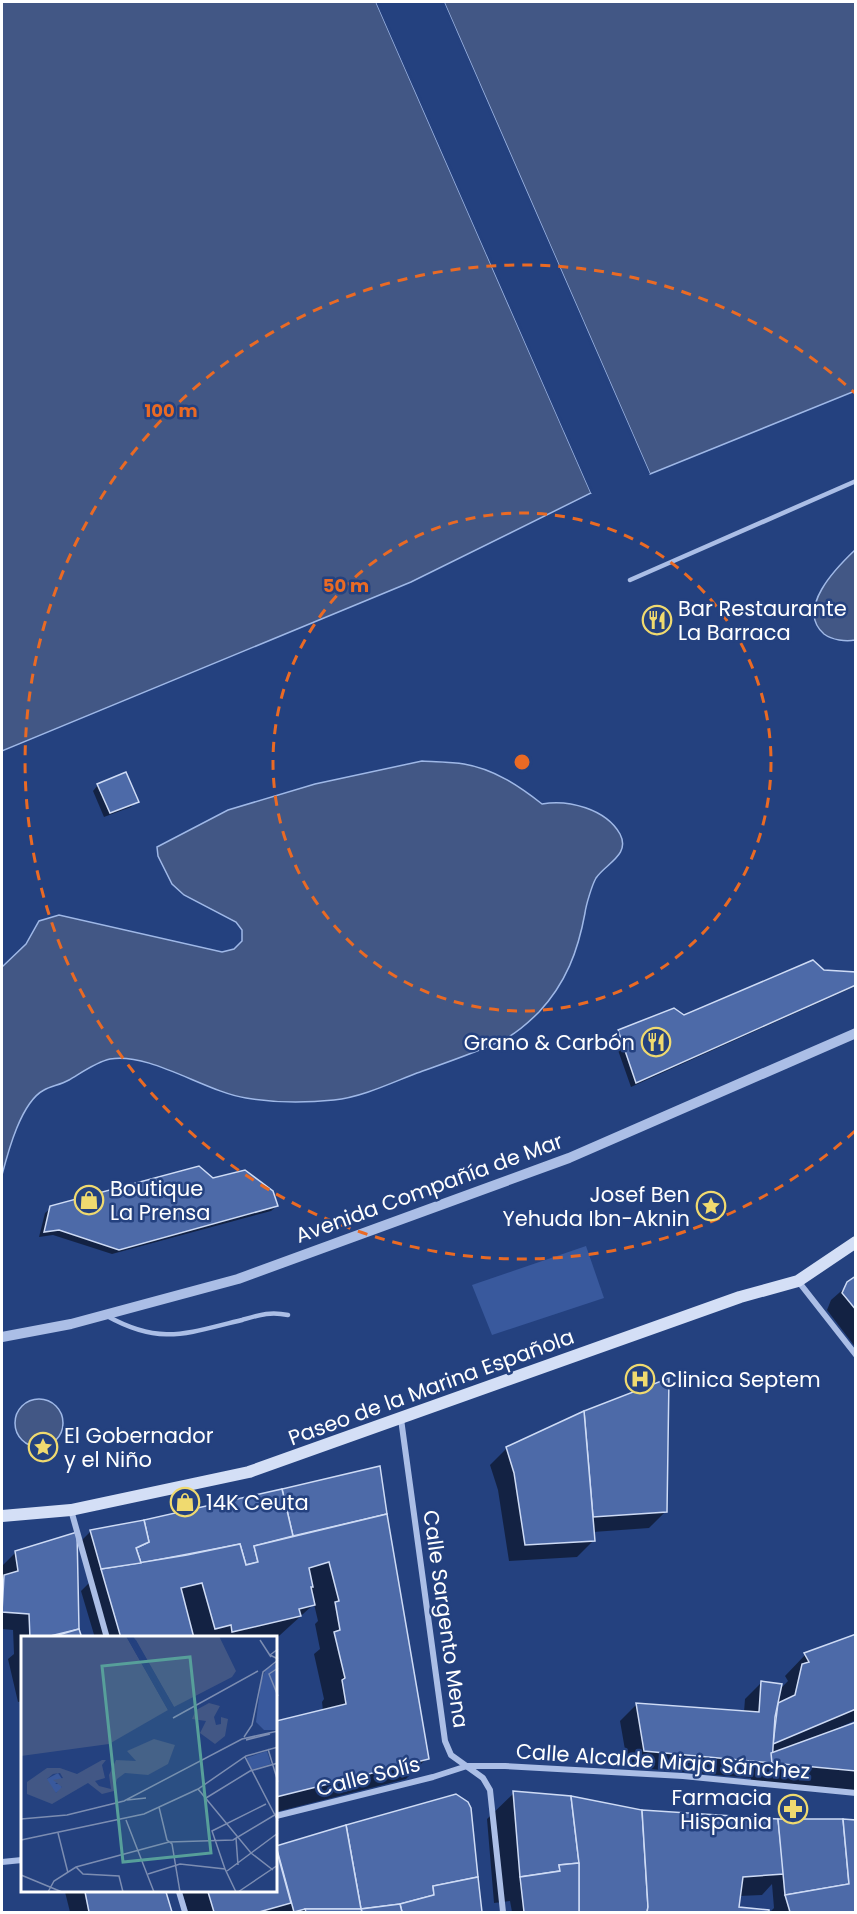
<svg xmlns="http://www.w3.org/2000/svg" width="857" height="1914" font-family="Poppins,sans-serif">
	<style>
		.green { fill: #39599d }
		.water { fill: #425785; stroke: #9fb8e7; stroke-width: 1.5 }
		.pier { fill: #24417f }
		.shadow { fill: #0007 }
		.building { fill: #4d6aa8; stroke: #cedbf5; stroke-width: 1.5 }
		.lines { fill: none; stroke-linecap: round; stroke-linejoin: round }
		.service { stroke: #abbee6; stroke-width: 4.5 }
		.minor { stroke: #abbee6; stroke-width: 6 }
		.tertiary { stroke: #abbee6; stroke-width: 10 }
		.secondary { stroke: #d4dff6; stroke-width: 12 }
		.ring { fill: none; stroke: #ea6a24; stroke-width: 3; stroke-dasharray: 10 8 }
		.labels { text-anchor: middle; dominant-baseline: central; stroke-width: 5; stroke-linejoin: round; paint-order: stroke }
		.poi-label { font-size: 21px; fill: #fff; stroke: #24417f; text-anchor: start }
		.street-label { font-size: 21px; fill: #fff; stroke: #24417f }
		.inset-road { fill: none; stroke: #7c8db2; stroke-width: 1.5 }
		.view { fill: #579f9a; fill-opacity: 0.15; stroke: #579f9a; stroke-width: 3 }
		.inset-edge { fill: none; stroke: #fff; stroke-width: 3 }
		.centre { fill: #ea6a24; stroke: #24417f; stroke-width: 3 }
		.ring-label { font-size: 18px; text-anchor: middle; font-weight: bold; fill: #ea6a24; stroke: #24417f; stroke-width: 5; stroke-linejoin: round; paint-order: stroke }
	</style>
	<rect width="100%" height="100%" fill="#24417f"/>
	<polygon class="green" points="586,1246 604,1298 492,1335 472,1285"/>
	<g class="water">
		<polygon points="2,2 376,2 591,493 411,582 2,751"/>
		<polygon points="444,2 855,2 855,391 650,474"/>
		<path d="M855 550V640C846 642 832 640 824 634 795 609 837 567 855 550Z"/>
		<path d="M422 761C436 762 451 762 464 764 494 769 519 786 542 804 568 799 606 809 620 834 631 855 605 864 596 878 592 885 586 905 585 913 578 951 566 983 539 1012 530 1021 515 1034 503 1040 475 1053 445 1063 417 1073 391 1083 362 1097 334 1100 305 1103 275 1103 246 1098 206 1092 150 1052 110 1059 96 1062 81 1073 69 1080 60 1085 51 1086 44 1090 21 1102 8 1152 2 1175V967L26 944 39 921 59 915 222 952 234 949 242 941V930L236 922 184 895 172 884 158 856 157 847 228 810 315 784Z"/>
		<circle cx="39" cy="1423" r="24"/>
	</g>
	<g class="pier">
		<polygon points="376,2 379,2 594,493 591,493"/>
		<polygon points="441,2 444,2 650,474 647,475"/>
	</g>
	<g class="shadow">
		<polygon points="98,785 137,801 131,807 104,817 93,791"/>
		<polygon points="823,972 856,973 856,986 631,1087 613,1036 618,1031 684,1017"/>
		<polygon points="213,1180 277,1206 271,1211 112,1254 53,1235 39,1237 45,1213 51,1208"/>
		<polygon points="856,1278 856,1348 827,1310 831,1300"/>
		<polygon points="585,1413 666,1511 649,1528 593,1532 594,1540 577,1557 509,1561 498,1490 490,1465 507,1448"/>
		<polygon points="386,1514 427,1758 406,1779 276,1812 276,1723 323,1711 322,1702 324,1699 314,1654 320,1649 315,1624 318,1621 314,1604 279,1636 272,1638 95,1638 81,1591 90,1582 79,1543 91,1531"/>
		<polygon points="75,1534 77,1630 80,1638 22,1638 22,1701 18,1702 8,1659 14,1654 13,1630 2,1629 2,1566 16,1552"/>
		<polygon points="856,1635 856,1720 836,1729 837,1731 856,1724 856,1793 751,1783 751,1778 628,1767 620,1721 637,1704 744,1712 745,1699 762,1682 779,1690 788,1681 785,1676 805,1655"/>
		<polygon points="514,1793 642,1811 778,1821 856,1821 856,1912 770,1912 774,1908 772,1884 762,1895 739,1896 737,1908 767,1912 512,1912 510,1901 494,1903 487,1819"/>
		<polygon points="455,1796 471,1819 480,1912 188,1912 182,1892 276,1892 276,1848"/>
		<polygon points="65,1892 164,1892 171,1912 70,1912"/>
	</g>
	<g class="building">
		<polygon points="126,772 139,802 110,813 97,784"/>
		<polygon points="813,960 824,970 856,972 856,985 636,1083 618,1030 674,1008 684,1015"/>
		<polygon points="199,1166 213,1178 245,1170 273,1191 278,1206 119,1250 59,1230 44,1232 50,1206"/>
		<polygon points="856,1276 856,1310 842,1293 847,1282"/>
		<polygon points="669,1378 667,1512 593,1517 584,1411"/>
		<polygon points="584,1411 595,1541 525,1545 514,1473 506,1447"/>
		<polygon points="380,1466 387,1514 293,1536 282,1489"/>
		<polygon points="282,1489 293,1536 254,1546 258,1562 246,1565 240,1544 141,1563 136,1548 149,1542 144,1520"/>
		<polygon points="387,1514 429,1759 276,1797 276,1721 346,1704 342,1680 345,1678 334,1632 340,1630 335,1602 339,1601 329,1562 309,1568 313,1587 311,1587 315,1605 299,1609 301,1616 232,1632 231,1625 215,1629 202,1583 181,1588 194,1638 196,1638 121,1638 101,1569 187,1555 240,1544 246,1565 258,1562 254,1546"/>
		<polygon points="144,1520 149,1542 136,1548 141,1563 101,1569 90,1530"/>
		<polygon points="77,1532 79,1629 42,1638 30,1638 29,1614 2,1612 4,1575 18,1571 15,1551"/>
		<polygon points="79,1629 82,1638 48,1638"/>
		<polygon points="856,1634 856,1709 773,1744 778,1703 795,1695 802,1664 809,1662 804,1653"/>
		<polygon points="761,1681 782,1684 775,1717 772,1763 644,1751 636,1703 759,1712"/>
		<polygon points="856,1722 856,1771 772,1763 771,1753"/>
		<polygon points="513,1791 571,1796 579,1863 559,1865 560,1871 520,1877"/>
		<polygon points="456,1794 468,1802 471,1808 478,1877 433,1886 434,1895 400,1904 361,1909 346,1825"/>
		<polygon points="571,1796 642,1810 648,1907 647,1912 579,1912 579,1863"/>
		<polygon points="642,1810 778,1819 784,1874 743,1877 739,1907 769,1910 769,1912 647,1912 648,1907"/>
		<polygon points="778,1819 843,1819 849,1884 785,1895"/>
		<polygon points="843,1819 856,1820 856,1912 790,1912 785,1895 849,1884"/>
		<polygon points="346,1825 361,1909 305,1909 294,1912 276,1846"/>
		<polygon points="276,1848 291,1903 259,1912 214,1912 208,1892 276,1892"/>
		<polygon points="579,1863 579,1912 524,1912 520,1877 560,1871 559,1865"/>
		<polygon points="478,1877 482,1912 402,1912 400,1904 434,1895 433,1886"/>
		<polygon points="85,1892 166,1892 172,1912 89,1912"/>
		<polygon points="400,1904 402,1912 362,1912 361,1909"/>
		<polygon points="305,1909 361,1909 362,1912 306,1912"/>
	</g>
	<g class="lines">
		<g class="service">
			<polyline points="630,580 856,481"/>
			<path d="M107 1316C161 1346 187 1333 242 1320 259 1315 270 1311 288 1315"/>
		</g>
		<g class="minor">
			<polyline points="798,1281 856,1355"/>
			<polyline points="401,1419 445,1741 451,1755 483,1778 490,1790 503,1912"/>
			<polyline points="71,1510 107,1638"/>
			<polyline points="276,1816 433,1777 467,1766 505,1766 683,1776 856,1793"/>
			<polyline points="2,1862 22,1860"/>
			<polyline points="179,1892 185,1912"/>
		</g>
		<polyline class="tertiary" points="2,1337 71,1324 238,1279 569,1158 856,1033"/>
		<polyline class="secondary" points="2,1516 71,1510 249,1472 740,1297 798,1281 856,1242"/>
	</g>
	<g class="ring">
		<circle cx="522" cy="762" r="249"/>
		<path d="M855 1131A497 497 0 1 1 855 393"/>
	</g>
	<defs>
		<g id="restaurant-ring" transform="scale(1.5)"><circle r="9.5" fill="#24417f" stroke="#f0da6f" stroke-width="1.5"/><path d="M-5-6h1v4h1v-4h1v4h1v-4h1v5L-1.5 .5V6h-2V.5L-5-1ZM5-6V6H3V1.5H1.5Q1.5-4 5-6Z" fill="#f0da6f"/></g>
		<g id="shop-ring" transform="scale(1.5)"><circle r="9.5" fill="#24417f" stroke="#f0da6f" stroke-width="1.5"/><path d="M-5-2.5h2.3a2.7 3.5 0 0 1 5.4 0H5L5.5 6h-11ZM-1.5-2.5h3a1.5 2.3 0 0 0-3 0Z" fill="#f0da6f"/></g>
		<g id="sight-ring" transform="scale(1.5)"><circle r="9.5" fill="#24417f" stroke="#f0da6f" stroke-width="1.5"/><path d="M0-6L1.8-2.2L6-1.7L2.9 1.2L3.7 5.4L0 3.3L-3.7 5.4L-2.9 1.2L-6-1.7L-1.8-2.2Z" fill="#f0da6f"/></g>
		<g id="hospital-ring" transform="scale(1.5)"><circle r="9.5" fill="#24417f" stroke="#f0da6f" stroke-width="1.5"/><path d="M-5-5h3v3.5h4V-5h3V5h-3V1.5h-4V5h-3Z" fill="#f0da6f"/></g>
		<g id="pharmacy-ring" transform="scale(1.5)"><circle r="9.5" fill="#24417f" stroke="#f0da6f" stroke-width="1.5"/><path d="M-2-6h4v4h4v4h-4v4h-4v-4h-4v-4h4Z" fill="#f0da6f"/></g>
	</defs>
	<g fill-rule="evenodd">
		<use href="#restaurant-ring" x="657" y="620"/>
		<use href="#restaurant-ring" x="656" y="1042"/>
		<use href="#shop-ring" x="89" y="1200"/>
		<use href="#sight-ring" x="711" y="1206"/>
		<use href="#hospital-ring" x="640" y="1379"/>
		<use href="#sight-ring" x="43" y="1447"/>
		<use href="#shop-ring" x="185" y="1502"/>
		<use href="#pharmacy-ring" x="793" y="1809"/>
	</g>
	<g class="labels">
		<g class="poi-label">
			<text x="678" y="608">Bar Restaurante<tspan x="678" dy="24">La Barraca</tspan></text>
			<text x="635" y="1042" text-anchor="end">Grano &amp; Carbón</text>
			<text x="110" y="1188">Boutique<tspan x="110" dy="24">La Prensa</tspan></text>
			<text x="690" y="1194" text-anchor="end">Josef Ben<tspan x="690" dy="24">Yehuda Ibn-Aknin</tspan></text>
			<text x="661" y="1379">Clinica Septem</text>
			<text x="64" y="1435">El Gobernador<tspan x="64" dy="24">y el Niño</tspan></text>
			<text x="206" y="1502">14K Ceuta</text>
			<text x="772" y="1797" text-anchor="end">Farmacia<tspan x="772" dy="24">Hispania</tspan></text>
		</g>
		<g class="street-label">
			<text transform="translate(429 1188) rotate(-20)">Avenida Compañía de Mar</text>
			<text transform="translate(431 1387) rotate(-20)">Paseo de la Marina Española</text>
			<text transform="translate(446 1619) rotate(82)">Calle Sargento Mena</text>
			<text transform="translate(663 1761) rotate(4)">Calle Alcalde Miaja Sánchez</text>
			<text transform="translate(368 1776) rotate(-14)">Calle Solís</text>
		</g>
	</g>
	<g transform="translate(21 1636)">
		<rect width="256" height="256" fill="#24417f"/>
		<path d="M256 27V94H243L235 86 240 45 245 33ZM246 115 250 128 230 134 225 122ZM37 137 41 143 34 148H40L41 153 35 157 23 153 24 144Z" fill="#39599d"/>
		<path d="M0 0H105L147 74 88 108 0 120ZM112 0H198L215 35 211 41 153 71ZM188 67 199 70 193 81 195 89 200 88V81L207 83 204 100 194 108 179 97 185 85 171 83 175 74ZM133 103 154 109 147 128 127 139 104 137 96 143 93 155 81 158 67 147 31 168 6 158V146L26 132H39L56 138 81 124H85L81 129 84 142 74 145 78 150 90 153 88 139 95 124 115 125 106 115ZM32 138 39 137 42 142 32 144 41 151 35 157 26 143Z" fill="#425785" fill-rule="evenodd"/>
		<path d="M105 0 109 2 150 73 147 74ZM109 0 115 4 153 71 150 73Z" fill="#24417f"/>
		<path class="inset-road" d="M239 4 250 21M257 13 249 19 257 23M257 32 248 38 257 60M152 82 237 35M223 101 231 89 242 36 257 24M225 104 249 98M247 113 257 146M224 121 257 185M177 153 230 217 252 234M185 162 229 135 257 127M106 164 125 162M138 171 146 204 151 208 159 256M0 183 46 179 103 165 221 103 257 95M105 184 133 256M37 197 47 237M215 202 217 229M0 204 123 178 177 153 225 120 257 111M55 231 62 238 98 240 102 256M204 233 191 195 245 168M206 235 257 197M127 238 159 228 204 233 215 256M0 239 41 256M27 256 33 245 55 231 148 206 212 204 257 177M217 256 257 229"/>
		<path class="view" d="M169 21 190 217 102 226 81 30Z"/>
		<rect width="256" height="256" class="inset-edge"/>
	</g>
	<circle cx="522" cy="762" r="9" class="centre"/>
	<g class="ring-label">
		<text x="171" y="417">100 m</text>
		<text x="346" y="592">50 m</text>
	</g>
	<rect width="857" height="1914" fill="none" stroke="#ffffff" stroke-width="6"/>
</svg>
